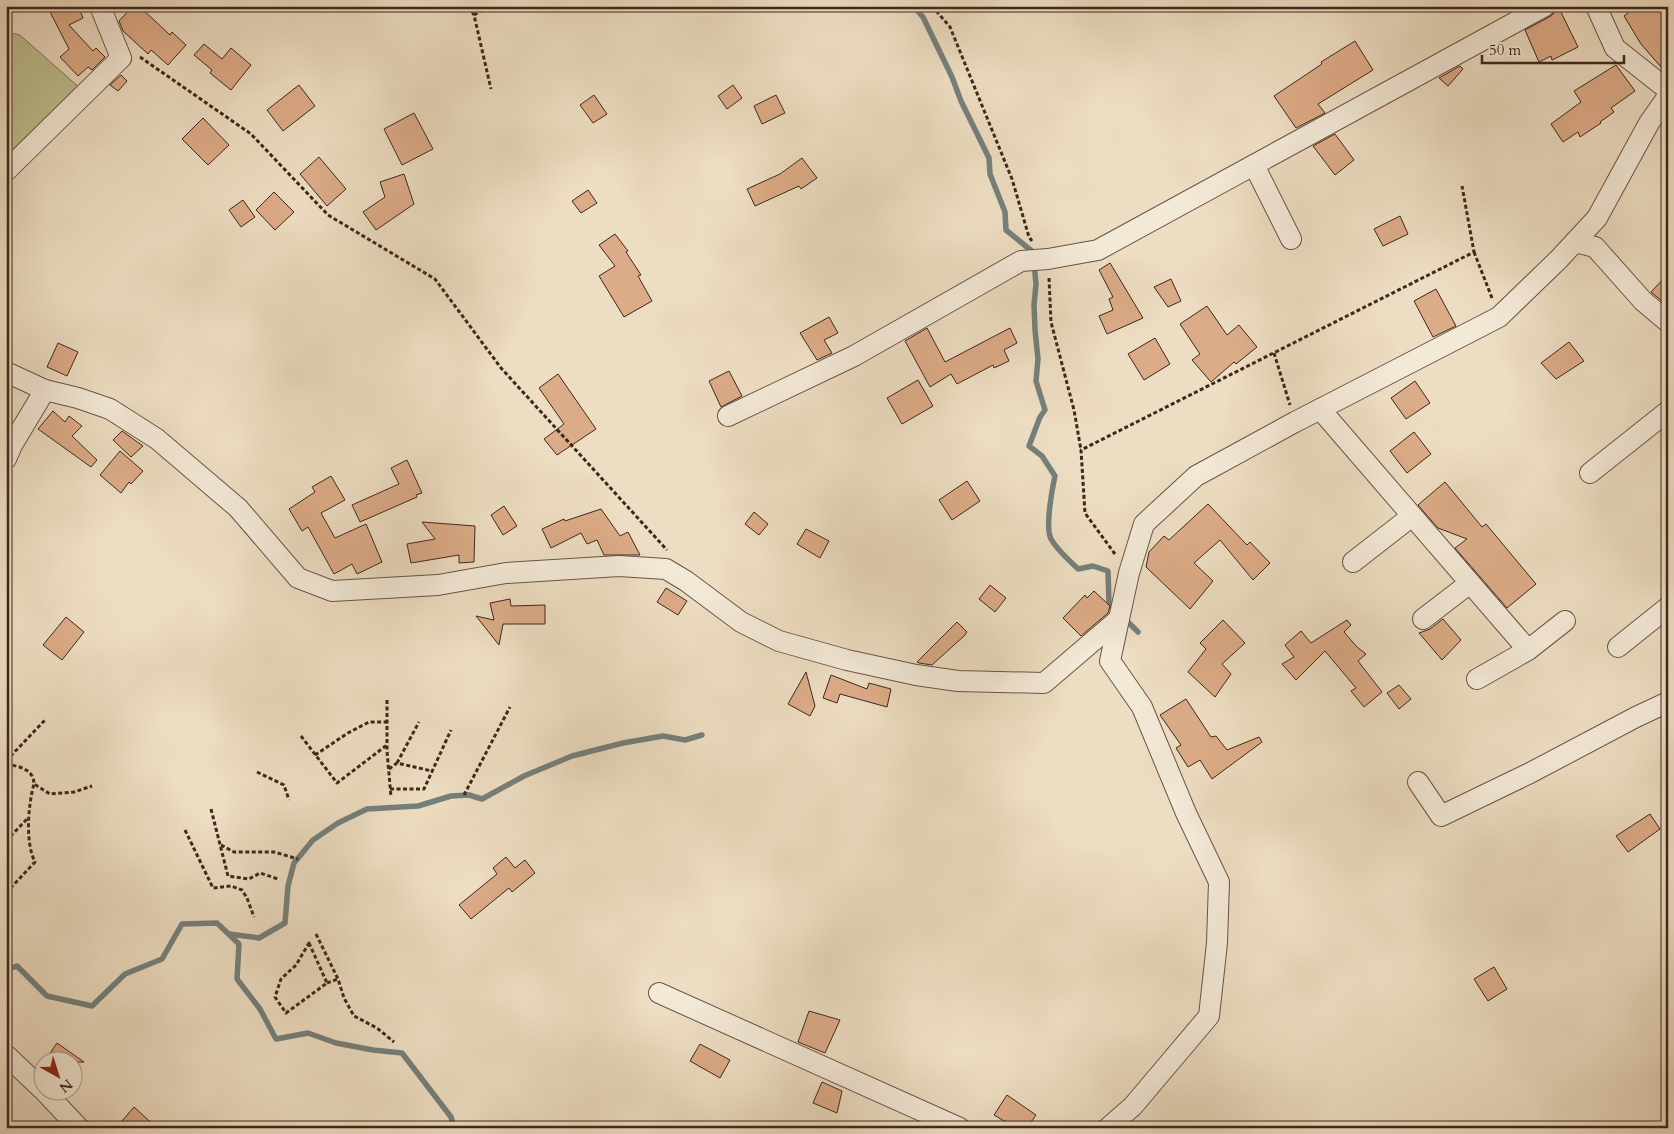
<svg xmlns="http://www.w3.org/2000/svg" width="1674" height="1134" font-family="Cardo,serif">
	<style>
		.green { fill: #bebf8f; stroke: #7e7356 }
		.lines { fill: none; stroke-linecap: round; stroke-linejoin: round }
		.stream { stroke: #75807b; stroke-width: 5.5 }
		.building { fill: #dcab87; stroke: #3e271e }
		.minor-casing { stroke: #6a5447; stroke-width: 22 }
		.path { stroke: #3e271e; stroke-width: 3; stroke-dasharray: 4 2.5; stroke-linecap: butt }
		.minor { stroke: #f3e9d7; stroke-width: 20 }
	</style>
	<rect width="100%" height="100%" fill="#edddc2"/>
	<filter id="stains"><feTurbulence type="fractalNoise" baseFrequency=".004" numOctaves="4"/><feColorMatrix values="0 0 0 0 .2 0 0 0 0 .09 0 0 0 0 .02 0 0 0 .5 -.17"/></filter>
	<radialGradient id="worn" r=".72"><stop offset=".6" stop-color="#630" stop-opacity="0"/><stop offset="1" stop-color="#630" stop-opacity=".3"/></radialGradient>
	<polygon class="green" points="6,32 20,35 81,89 6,158"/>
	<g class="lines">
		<g class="stream">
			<path d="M913 6 923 17 952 77 961 101 989 158 990 174 1005 212 1006 230 1033 252 1036 284 1034 305 1035 330 1038 359 1036 381 1045 410 1040 417 1029 446 1042 456 1055 476C1052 489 1045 528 1051 539 1057 550 1069 560 1078 569L1093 566 1108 571 1109 604 1117 611"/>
			<polyline points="1123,617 1138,632"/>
			<polyline points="229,934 259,938 285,923 288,886 294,863 313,840 338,823 367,809 418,806 451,796 469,795 482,799 524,776 572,756 623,743 663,736 685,740 702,735"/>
			<polyline points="6,970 17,966 47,996 92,1006 125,974 162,959 182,924 217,923 239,944 237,979 260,1009 276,1039 308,1033 336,1043 373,1050 402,1053 451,1117 454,1128"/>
		</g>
	</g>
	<g class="building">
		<polygon points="47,6 78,6 83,18 69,25 93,51 96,48 105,57 92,70 88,67 78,76 60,57 69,49"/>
		<polygon points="133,6 139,6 170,35 172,32 186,45 168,65 151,50 148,54 123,31 119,21"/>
		<polygon points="1557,6 1558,6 1578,47 1552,60 1551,56 1539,62 1525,30 1551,16 1555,12"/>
		<polygon points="1624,6 1660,6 1668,19 1668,75 1641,44 1624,16 1628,13"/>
		<polygon points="1355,41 1373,70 1318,104 1325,113 1296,128 1274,96 1322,64 1321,62"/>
		<polygon points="204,44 222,59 231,48 251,65 231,90 210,73 212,70 194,55"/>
		<polygon points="1616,65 1635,91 1611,108 1614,112 1600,122 1601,123 1580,137 1578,132 1563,142 1551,124 1581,102 1574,91"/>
		<polygon points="1460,66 1463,69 1448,86 1439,78"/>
		<polygon points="121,75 127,81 118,91 110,85"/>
		<polygon points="299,85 315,106 283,131 267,110"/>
		<polygon points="733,85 742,98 727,109 718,96"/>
		<polygon points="594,95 607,114 593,123 580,105"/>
		<polygon points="776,95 785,113 762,124 754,106"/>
		<polygon points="414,113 433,149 402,165 384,129"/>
		<polygon points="203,118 229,145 208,165 182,139"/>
		<polygon points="1335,134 1354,160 1335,175 1313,146"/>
		<polygon points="319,157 346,189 327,206 300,174"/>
		<polygon points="802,158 817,178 801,189 799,186 755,206 747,189 780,174"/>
		<polygon points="404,174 414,204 376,230 363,212 385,197 380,182"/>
		<polygon points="588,190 597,203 581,213 572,201"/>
		<polygon points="274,192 294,212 275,230 256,210"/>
		<polygon points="243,200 255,217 241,227 229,210"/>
		<polygon points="1400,216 1408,234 1383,246 1374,229"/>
		<polygon points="615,234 628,251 626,252 641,275 638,276 652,301 624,317 599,276 615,266 599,245"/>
		<polygon points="1110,263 1143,318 1107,334 1099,316 1113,310 1109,299 1113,297 1099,270"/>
		<polygon points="1668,274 1668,306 1651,292"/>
		<polygon points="1171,279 1181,301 1168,307 1154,287"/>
		<polygon points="1436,289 1456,326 1433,337 1414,301"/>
		<polygon points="1207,306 1227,335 1239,325 1257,347 1236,364 1234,362 1211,382 1192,360 1200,354 1180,324"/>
		<polygon points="829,317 838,333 824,340 832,353 817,360 800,333"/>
		<polygon points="927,328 945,362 1010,328 1017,343 1004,350 1009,361 994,368 993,365 957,384 951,374 930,387 905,341"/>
		<polygon points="1155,338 1170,364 1144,380 1128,354"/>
		<polygon points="1569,342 1584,361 1556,379 1541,363"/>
		<polygon points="58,343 78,352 67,376 47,367"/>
		<polygon points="729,371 742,396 721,407 709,381"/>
		<polygon points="558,374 596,429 557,455 544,439 564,424 539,388"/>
		<polygon points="918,380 933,406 902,424 887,398"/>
		<polygon points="1415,381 1430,403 1406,419 1391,398"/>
		<polygon points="53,411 65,422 69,416 82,426 72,436 97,460 91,467 38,429"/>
		<polygon points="122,431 143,446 131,457 113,440"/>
		<polygon points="1414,432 1431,454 1407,473 1390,451"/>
		<polygon points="120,451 143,471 131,484 129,482 121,493 100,475"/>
		<polygon points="407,460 422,493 416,495 417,497 360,522 352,505 399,484 391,468"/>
		<polygon points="331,476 345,500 321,513 335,538 366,524 382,562 357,574 352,564 334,574 308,527 302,531 289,509 315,492 312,487"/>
		<polygon points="967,481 980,501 952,520 939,500"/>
		<polygon points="1445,482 1482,527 1486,524 1536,584 1507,608 1455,548 1467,539 1438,528 1418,505"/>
		<polygon points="1208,504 1247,545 1250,542 1270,563 1253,580 1220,540 1194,563 1213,581 1190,609 1146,567 1149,552 1164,536 1169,540"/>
		<polygon points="504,506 517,526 503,535 491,515"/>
		<polygon points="601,509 620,536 628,532 640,555 604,555 597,540 587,544 581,533 551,548 542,529 564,519 565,521"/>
		<polygon points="754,512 768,524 759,535 745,524"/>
		<polygon points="422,522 475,526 474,562 459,563 459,555 411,563 407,544 435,539"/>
		<polygon points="806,529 829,541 820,558 797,544"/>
		<polygon points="990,585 1006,598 995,612 979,599"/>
		<polygon points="666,588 687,601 678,615 657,602"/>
		<polygon points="1094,591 1110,606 1108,613 1081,636 1063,618 1085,595 1087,598"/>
		<polygon points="510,599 511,606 545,605 545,624 503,624 499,645 476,616 494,620 490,603"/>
		<polygon points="66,617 84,632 62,660 43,645"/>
		<polygon points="1443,619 1461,640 1442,660 1419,633 1430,629"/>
		<polygon points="1223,620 1245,643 1222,664 1231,674 1215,697 1188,672 1206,649 1200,643"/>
		<polygon points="1347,620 1351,625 1344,632 1357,647 1366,654 1358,661 1382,692 1364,707 1351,691 1356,688 1325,651 1296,680 1282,664 1294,657 1285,645 1301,631 1311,643"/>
		<polygon points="957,622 967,632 964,636 932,665 919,663 917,662"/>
		<polygon points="806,672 815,706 810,716 788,704"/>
		<polygon points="831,675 867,689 869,683 891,689 887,707 840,694 837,703 823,698"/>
		<polygon points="1399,685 1411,699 1399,709 1387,693"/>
		<polygon points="1186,699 1211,737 1216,736 1227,750 1259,737 1262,742 1212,779 1200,760 1188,767 1176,748 1181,745 1160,715"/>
		<polygon points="1650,814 1660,829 1628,852 1616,836"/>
		<polygon points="506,857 515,868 525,860 535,873 512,892 509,888 471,919 459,905 497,874 493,868"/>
		<polygon points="1494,967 1507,989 1488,1001 1474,979"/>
		<polygon points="809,1011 840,1020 825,1053 798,1042"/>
		<polygon points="57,1043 84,1062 44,1062"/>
		<polygon points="700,1044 730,1060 720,1078 690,1061"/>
		<polygon points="822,1082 842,1091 837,1113 813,1103"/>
		<polygon points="1007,1095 1036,1115 1027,1128 1016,1128 994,1115"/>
		<polygon points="134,1107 157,1128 116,1128"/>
	</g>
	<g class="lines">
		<g class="minor-casing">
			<g id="minor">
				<polyline points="1596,6 1615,48 1668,90"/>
				<polyline points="1254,165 1291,239"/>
				<polyline points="6,171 121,58 100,6"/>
				<polyline points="1575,242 1595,247 1643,301 1668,322"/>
				<polyline points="6,372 45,390 12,445 6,459"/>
				<polyline points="45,390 78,398 110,409 157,439 238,508 298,578 332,591 438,585 506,573 619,566 666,569 686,581 741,622 779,641 847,660 916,675 958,681 1044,683 1119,619 1129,573 1144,524 1196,476 1295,422 1499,317 1559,259 1597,218 1649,123 1668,96"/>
				<polyline points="1320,409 1528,650 1565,621"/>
				<polyline points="728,416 854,356 1021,261 1048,259 1098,250 1545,6"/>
				<polyline points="1590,473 1668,411"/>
				<polyline points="1353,562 1412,516"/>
				<polyline points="1423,619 1470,583"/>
				<polyline points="1618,647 1668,607"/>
				<polyline points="1477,679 1528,650"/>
				<polyline points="1418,782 1441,816 1530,773 1636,717 1668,702"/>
				<polyline points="659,993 960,1128"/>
				<polyline points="6,1055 42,1089"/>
				<polyline points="45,1092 79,1128"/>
				<polyline points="1108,1128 1133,1106 1209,1016 1217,943 1219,882 1186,813 1142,707 1110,661 1119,619"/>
			</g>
		</g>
		<g class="path">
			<polyline points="469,6 474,15 491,89"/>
			<polyline points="932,6 950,27 1012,179 1029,237 1032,241"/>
			<polyline points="474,15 489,6"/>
			<polyline points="140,57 251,134 328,215 435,279 501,368 667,550"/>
			<polyline points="1474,252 1492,298"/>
			<polyline points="1049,278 1051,322 1074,410 1081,450"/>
			<polyline points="1274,353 1290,405"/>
			<polyline points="1115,554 1085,513 1081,450 1474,252 1462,186"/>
			<polyline points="387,700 387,751 391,797"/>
			<polyline points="301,736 337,783 387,745"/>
			<polyline points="315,755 348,733 369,722 387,722"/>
			<polyline points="6,761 45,720"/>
			<polyline points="397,763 419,722"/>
			<path d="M6 764C18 766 34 769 34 784L50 794 74 792 92 786"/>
			<polyline points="389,769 397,763 432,771"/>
			<polyline points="257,772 284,785 289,800"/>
			<polyline points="390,789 424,789 451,730"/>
			<polyline points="464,795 510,707"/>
			<polyline points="211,809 228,876 249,879 260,873 278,879"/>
			<polyline points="185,830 213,888 231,886 242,890 247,898 254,917"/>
			<polyline points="6,841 28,818"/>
			<polyline points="221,845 234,852 274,852 298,859"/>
			<path d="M6 893 35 862C25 842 28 806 34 784"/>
			<polyline points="316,934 338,979 344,998 354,1016 377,1028 394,1042"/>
			<polygon points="309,943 327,983 286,1013 275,997 281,979 296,965"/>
			<polyline points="327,983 338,979"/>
		</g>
		<use href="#minor" class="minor"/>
	</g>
	<rect width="1674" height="1134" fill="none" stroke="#edddc2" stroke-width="25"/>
	<rect x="8" y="8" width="1659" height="1119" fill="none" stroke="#3e271e" stroke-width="2.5"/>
	<rect x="12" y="12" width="1649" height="1109" fill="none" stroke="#3e271e"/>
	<g transform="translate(58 1076) rotate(141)"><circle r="24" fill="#f3e9d7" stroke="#ab9b8d"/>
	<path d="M0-4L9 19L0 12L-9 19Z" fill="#8f2418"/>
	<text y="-8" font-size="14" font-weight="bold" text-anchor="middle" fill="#3e271e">N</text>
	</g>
	<path d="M1482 55v8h142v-8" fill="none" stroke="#3e271e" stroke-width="2.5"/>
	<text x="1489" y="55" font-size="15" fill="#3e271e" stroke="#f3e9d7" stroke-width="4" paint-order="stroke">50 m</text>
	<rect width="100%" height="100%" filter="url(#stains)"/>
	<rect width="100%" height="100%" fill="url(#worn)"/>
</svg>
